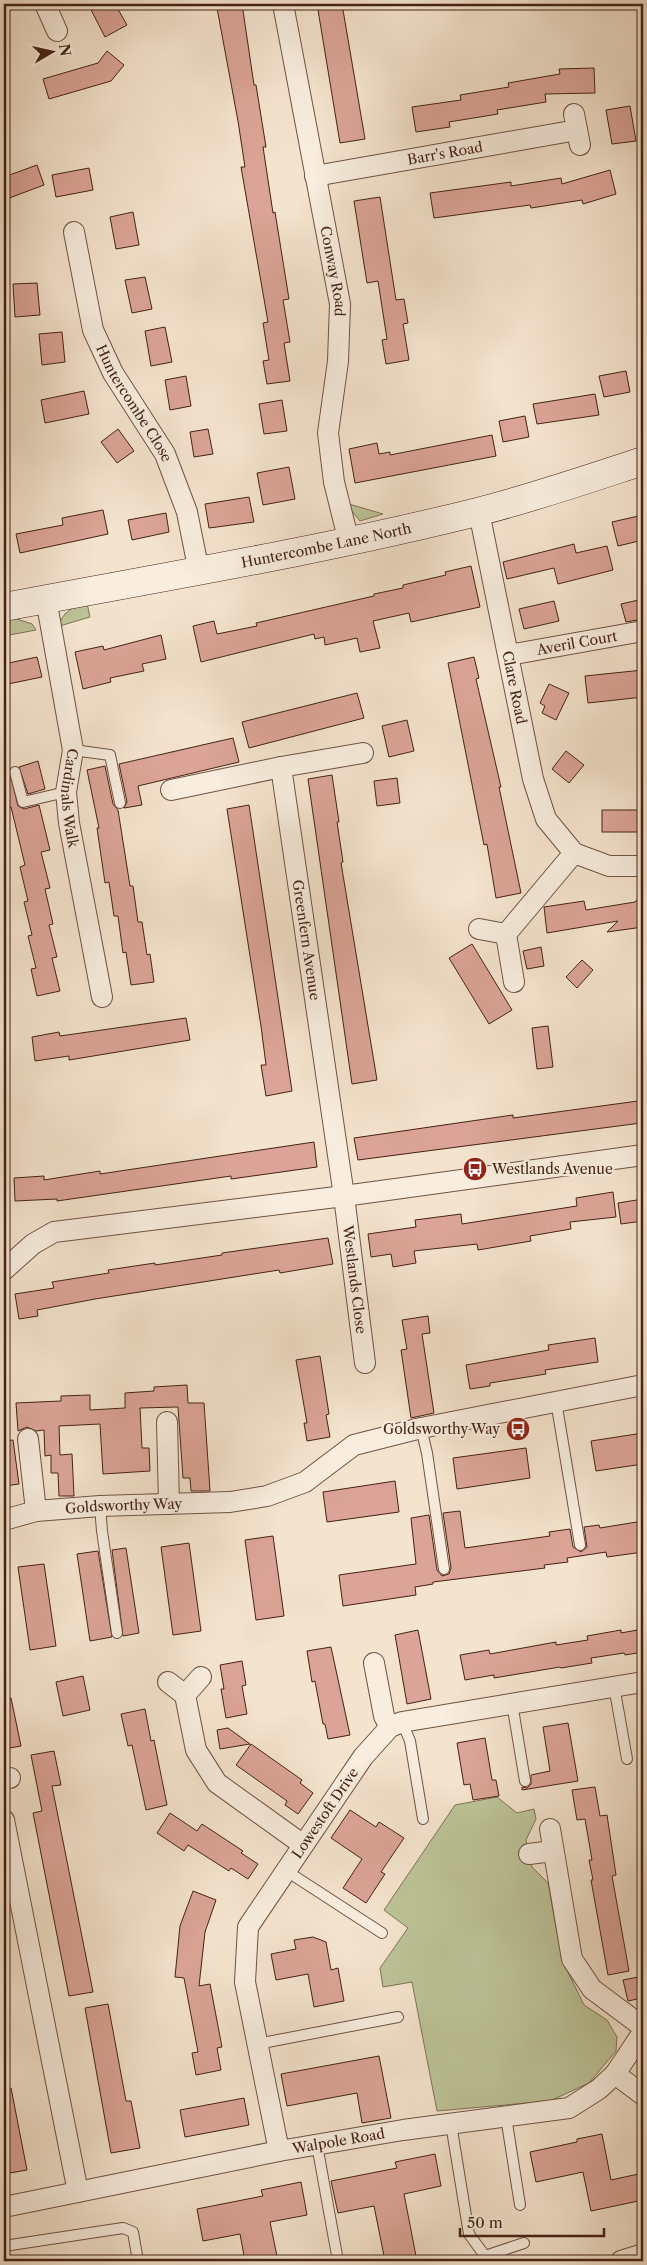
<svg xmlns="http://www.w3.org/2000/svg" width="647" height="2265" font-family="'Libre Caslon Text',serif">
	<style>
		.green { fill: #bcc398; stroke: #807256 }
		.building { fill: #dba496; stroke: #442215 }
		.lines { fill: none; stroke-linecap: round; stroke-linejoin: round }
		.lane-casing { stroke: #705243; stroke-width: 12 }
		.street-casing { stroke: #705243; stroke-width: 22 }
		.secondary-casing { stroke: #442215; stroke-width: 29 }
		.lane { stroke: #f8edde; stroke-width: 10 }
		.street { stroke: #f8edde; stroke-width: 20 }
		.secondary { stroke: #f8edde; stroke-width: 28 }
		.labels { text-anchor: middle; dominant-baseline: central; stroke-width: 4.5; stroke-linejoin: round; paint-order: stroke }
		.street-label { font-size: 14px; fill: #442215; stroke: #f8edde }
		.poi-label { font-size: 14px; fill: #442215; stroke: #f8edde; text-anchor: start }
	</style>
	<rect width="100%" height="100%" fill="#f4e3cd"/>
	<filter id="stains"><feTurbulence type="fractalNoise" baseFrequency=".004" numOctaves="4"/><feColorMatrix values="0 0 0 0 .2 0 0 0 0 .09 0 0 0 0 .02 0 0 0 .5 -.17"/></filter>
	<radialGradient id="worn" r=".72"><stop offset=".6" stop-color="#630" stop-opacity="0"/><stop offset="1" stop-color="#630" stop-opacity=".3"/></radialGradient>
	<g class="green">
		<polygon points="349,504 383,514 360,521 350,509"/>
		<path d="M87 603 90 617 63 625 58 628C62 612 72 607 87 603Z"/>
		<polygon points="14,618 32,624 36,630 4,636 4,620"/>
		<polygon points="497,1797 517,1813 534,1809 536,1819 526,1840 532,1867 548,1883 562,1960 584,2005 607,2020 617,2037 616,2051 589,2083 550,2101 437,2111 412,1982 383,1987 380,1968 408,1928 384,1910 455,1805"/>
	</g>
	<g class="building">
		<polygon points="88,4 115,4 127,25 105,37"/>
		<polygon points="242,4 254,85 256,85 266,147 263,147 273,213 275,212 289,299 283,300 290,342 284,343 290,381 267,384 263,361 269,360 263,323 268,322 241,167 245,167 238,121 217,8"/>
		<polygon points="317,4 342,4 365,139 340,143"/>
		<polygon points="107,51 124,65 111,81 49,99 43,79 98,63"/>
		<polygon points="594,68 595,93 545,94 546,102 497,110 498,114 449,122 450,127 416,132 412,107 461,100 460,95 509,87 508,83 560,74 559,69"/>
		<polygon points="630,106 636,141 612,144 606,110"/>
		<polygon points="37,165 44,185 4,200 4,177"/>
		<polygon points="89,168 93,190 56,197 52,175"/>
		<polygon points="610,170 616,194 583,204 582,200 531,208 530,205 434,218 430,193 511,182 511,186 561,178 562,184"/>
		<polygon points="380,197 396,300 404,299 408,323 403,324 409,360 386,364 382,340 387,339 378,281 367,283 354,201"/>
		<polygon points="133,212 139,245 116,249 110,217"/>
		<polygon points="145,277 152,309 132,313 125,280"/>
		<polygon points="37,283 40,315 15,317 13,284"/>
		<polygon points="165,327 172,362 151,366 145,331"/>
		<polygon points="62,332 65,362 42,365 39,334"/>
		<polygon points="626,371 630,392 604,397 599,376"/>
		<polygon points="186,376 191,406 170,410 165,380"/>
		<polygon points="84,391 89,414 45,423 41,400"/>
		<polygon points="595,394 599,415 537,424 533,404"/>
		<polygon points="282,400 287,431 264,434 259,404"/>
		<polygon points="525,416 529,437 503,442 499,421"/>
		<polygon points="118,429 134,451 117,463 101,442"/>
		<polygon points="208,429 213,454 194,457 190,432"/>
		<polygon points="492,435 496,456 355,483 349,449 377,443 379,454 390,452 390,455"/>
		<polygon points="289,467 295,499 263,505 257,473"/>
		<polygon points="249,497 254,522 209,528 205,504"/>
		<polygon points="103,510 108,534 20,553 16,534 63,525 62,518"/>
		<polygon points="166,513 169,532 132,540 128,520"/>
		<polygon points="643,515 643,540 618,546 612,522"/>
		<polygon points="574,544 576,553 607,546 613,570 558,584 554,568 507,579 503,562"/>
		<polygon points="471,566 480,607 411,622 409,613 373,621 380,648 360,652 357,638 325,645 324,637 315,639 314,634 201,662 193,626 214,621 217,634 257,626 256,623 374,596 374,594 403,588 403,585 446,575 445,572"/>
		<polygon points="643,599 643,619 626,622 621,604"/>
		<polygon points="554,601 559,621 524,629 519,609"/>
		<polygon points="161,635 166,659 142,664 144,671 110,678 111,682 83,689 75,652 103,646 104,650"/>
		<polygon points="37,657 42,677 8,684 4,664"/>
		<polygon points="474,657 479,678 476,679 501,787 499,787 521,893 496,898 487,844 484,845 448,663"/>
		<polygon points="643,670 643,697 588,703 585,676"/>
		<polygon points="549,684 569,693 556,720 542,713 545,706 540,703"/>
		<polygon points="357,693 364,718 249,748 242,722"/>
		<polygon points="407,720 414,751 389,757 382,726"/>
		<polygon points="233,738 239,762 138,786 142,805 124,808 127,802 119,764"/>
		<polygon points="566,751 584,765 569,783 552,769"/>
		<polygon points="38,761 45,789 28,794 19,767"/>
		<polygon points="105,766 113,804 118,810 130,886 133,886 138,922 142,922 147,955 150,954 154,982 131,985 126,952 123,953 118,916 114,916 109,882 105,883 97,828 99,828 87,770"/>
		<polygon points="9,769 18,806 24,809 39,805 50,850 41,852 50,888 45,889 53,924 49,925 57,957 52,958 60,991 37,996 31,969 36,968 28,936 32,935 24,902 28,901 20,867 25,865 11,807 4,809 4,771"/>
		<polygon points="332,775 339,822 337,822 343,862 341,863 377,1080 352,1084 308,779"/>
		<polygon points="397,778 400,803 377,806 374,781"/>
		<polygon points="249,805 292,1091 266,1096 261,1065 266,1065 261,1026 227,809"/>
		<rect x="602" y="810" width="38" height="22"/>
		<polygon points="643,893 643,927 607,932 618,921 547,933 544,907 584,901 586,910 635,902"/>
		<polygon points="472,944 512,1010 489,1024 449,958"/>
		<polygon points="541,947 544,966 527,969 523,951"/>
		<polygon points="582,960 593,970 577,988 566,977"/>
		<polygon points="186,1018 190,1040 69,1060 69,1056 35,1061 32,1037 59,1032 60,1036"/>
		<polygon points="548,1026 553,1067 537,1069 532,1028"/>
		<polygon points="638,1101 641,1123 358,1160 354,1138 513,1115 513,1118"/>
		<polygon points="314,1142 317,1167 231,1179 231,1176 57,1201 57,1199 15,1201 14,1178 44,1176 44,1180 100,1171 100,1174"/>
		<polygon points="613,1192 616,1217 570,1222 571,1229 530,1236 531,1241 478,1250 477,1244 414,1251 416,1263 393,1267 391,1254 371,1257 368,1234 416,1227 415,1220 461,1214 462,1224 577,1206 576,1198"/>
		<polygon points="643,1199 643,1221 621,1224 618,1203"/>
		<polygon points="328,1238 333,1264 280,1273 279,1270 95,1299 37,1310 38,1316 19,1319 15,1294 54,1288 52,1282 109,1273 108,1270 155,1263 155,1265 222,1255 222,1253"/>
		<polygon points="428,1316 430,1333 422,1334 434,1413 411,1418 401,1350 407,1349 402,1320"/>
		<polygon points="595,1338 598,1362 545,1370 546,1374 490,1383 490,1386 470,1389 466,1365 549,1350 548,1345"/>
		<polygon points="320,1356 329,1414 326,1415 330,1437 307,1441 304,1423 307,1423 296,1360"/>
		<polygon points="187,1385 188,1403 204,1403 210,1491 191,1491 190,1478 183,1478 178,1407 140,1408 142,1448 149,1448 150,1471 103,1474 100,1424 59,1426 60,1455 72,1454 74,1496 59,1496 58,1473 51,1473 51,1455 45,1456 44,1430 36,1431 27,1427 18,1431 16,1403 61,1401 61,1396 90,1395 90,1410 125,1408 125,1393 154,1391 154,1387"/>
		<polygon points="643,1433 643,1464 596,1471 591,1441"/>
		<polygon points="13,1440 19,1484 4,1486 4,1441"/>
		<polygon points="526,1448 530,1478 457,1489 453,1458"/>
		<polygon points="395,1481 399,1512 327,1522 323,1492"/>
		<polygon points="460,1511 465,1548 550,1536 549,1532 570,1529 573,1547 581,1552 587,1547 584,1527 599,1525 600,1528 643,1521 643,1552 607,1557 606,1552 567,1558 568,1562 544,1565 545,1568 433,1582 433,1584 415,1587 416,1595 343,1606 339,1575 416,1564 411,1518 429,1515 437,1570 442,1576 449,1574 451,1568 443,1513"/>
		<polygon points="273,1536 284,1616 256,1620 245,1540"/>
		<polygon points="189,1543 201,1631 173,1635 161,1547"/>
		<polygon points="126,1548 139,1633 123,1636 112,1550"/>
		<polygon points="98,1551 112,1637 90,1641 77,1554"/>
		<polygon points="44,1564 56,1646 30,1650 18,1567"/>
		<polygon points="643,1629 643,1652 625,1655 624,1653 591,1658 592,1663 561,1668 560,1667 494,1678 494,1675 465,1680 460,1655 489,1650 490,1654 556,1642 556,1645 588,1640 587,1636 621,1630 621,1633"/>
		<polygon points="418,1630 431,1699 407,1704 395,1635"/>
		<polygon points="331,1647 350,1735 328,1739 325,1724 323,1724 315,1681 312,1682 307,1651"/>
		<polygon points="242,1661 246,1685 242,1686 247,1714 226,1718 221,1689 224,1689 220,1665"/>
		<polygon points="83,1676 90,1710 63,1716 56,1682"/>
		<polygon points="11,1698 21,1746 4,1749 4,1699"/>
		<polygon points="145,1709 151,1741 154,1740 167,1805 146,1810 132,1745 128,1746 121,1714"/>
		<polygon points="568,1723 578,1781 522,1790 522,1787 527,1788 531,1784 531,1775 550,1771 543,1727"/>
		<polygon points="228,1728 250,1744 220,1749 217,1730"/>
		<polygon points="485,1738 492,1780 496,1780 499,1796 473,1800 470,1784 464,1785 457,1743"/>
		<polygon points="251,1744 302,1780 300,1783 313,1793 298,1814 285,1805 287,1801 236,1765"/>
		<polygon points="54,1751 61,1785 52,1786 93,1992 69,1996 33,1813 42,1811 31,1755"/>
		<polygon points="595,1787 600,1816 607,1815 616,1875 612,1876 629,1971 608,1975 591,1880 593,1880 589,1860 592,1860 585,1819 577,1820 572,1790"/>
		<polygon points="350,1810 376,1827 379,1822 404,1838 381,1872 385,1874 366,1903 343,1888 362,1859 331,1838"/>
		<polygon points="170,1813 197,1831 202,1824 243,1851 241,1853 258,1864 248,1879 231,1868 229,1871 188,1845 184,1851 157,1833"/>
		<polygon points="193,1891 216,1900 205,1932 199,1986 210,1984 222,2047 217,2048 221,2070 196,2075 192,2053 198,2052 184,1978 175,1977 180,1926"/>
		<polygon points="313,1937 326,1942 331,1970 338,1968 344,2001 314,2007 308,1974 276,1980 271,1954 296,1949 294,1940"/>
		<polygon points="638,1977 642,1998 628,2001 623,1980"/>
		<polygon points="108,2004 126,2101 131,2101 140,2148 111,2153 85,2008"/>
		<polygon points="379,2056 391,2118 362,2123 357,2093 287,2106 281,2074"/>
		<polygon points="11,2088 27,2170 4,2174 4,2089"/>
		<polygon points="244,2098 249,2125 185,2137 180,2110"/>
		<polygon points="602,2134 611,2180 643,2173 643,2200 591,2211 583,2172 536,2182 530,2152 577,2142 577,2139"/>
		<polygon points="435,2154 441,2186 404,2194 416,2256 385,2261 374,2206 338,2213 331,2181 397,2168 395,2162"/>
		<polygon points="301,2182 307,2215 270,2222 278,2261 245,2261 240,2234 203,2241 197,2209 263,2196 261,2190"/>
	</g>
	<g class="lines">
		<g class="lane-casing">
			<g id="lane">
				<polyline points="73,750 110,755 120,803"/>
				<polyline points="15,772 23,802 66,792"/>
				<polyline points="556,1401 580,1545"/>
				<polyline points="421,1428 427,1453 444,1569"/>
				<polyline points="100,1506 102,1531 117,1633"/>
				<polyline points="614,1686 627,1759"/>
				<polyline points="512,1703 525,1781"/>
				<polyline points="402,1722 410,1741 423,1819"/>
				<polyline points="285,1870 382,1933"/>
				<polyline points="257,2044 398,2017"/>
				<polyline points="506,2117 520,2205"/>
				<polyline points="451,2124 469,2234 485,2256 524,2243"/>
				<polyline points="317,2145 338,2261"/>
				<polyline points="4,2246 123,2228 133,2232 138,2261"/>
			</g>
		</g>
		<g class="street-casing">
			<g id="street">
				<polyline points="45,4 57,31"/>
				<path id="s1" d="M283 4 340 304 338 361 328 433 334 482 349 542"/>
				<polyline points="574,114 580,145"/>
				<path id="s2" d="M315 176 577 130"/>
				<path id="s3" d="M74 232 93 330 113 373 165 454 187 512 199 572"/>
				<path id="s4" d="M479 512 533 779 546 819 574 853 609 866H643"/>
				<path id="s5" d="M46 599 73 750 66 792 69 823 102 997"/>
				<path id="s6" d="M509 655 643 631"/>
				<path id="s7" d="M363 753 281 767 344 1196 365 1363"/>
				<polyline points="171,790 281,767"/>
				<polyline points="479,929 506,934 514,982"/>
				<polyline points="506,934 574,853"/>
				<polyline points="4,1270 33,1244 54,1232 344,1196 643,1155"/>
				<polyline points="167,1422 169,1504"/>
				<polyline points="28,1439 36,1511"/>
				<path id="s8" d="M4 1520 36 1511 100 1506 230 1502 267 1496 305 1482 354 1445 421 1428 643 1385"/>
				<polyline points="374,1663 384,1716 390,1727"/>
				<polyline points="168,1682 185,1695 201,1677"/>
				<polyline points="185,1695 196,1750 217,1783 302,1844"/>
				<polyline points="4,1779 10,1778"/>
				<polyline points="4,1820 78,2192"/>
				<polyline points="550,1829 572,1959 592,1989 643,2027"/>
				<polyline points="529,1854 553,1851"/>
				<polyline points="615,2074 643,2095"/>
				<path id="s9" d="M279 2151 245 1982 248 1927 363 1757 390 1727 402 1722 643 1682"/>
				<path id="s10" d="M4 2207 279 2151 403 2130 569 2108 599 2089 615 2074 643 2032"/>
				<polyline points="621,2261 643,2254"/>
			</g>
		</g>
		<g class="secondary-casing">
			<g id="secondary">
				<path id="s11" d="M4 607C162 577 321 551 477 512 533 498 588 479 643 461"/>
			</g>
		</g>
		<use href="#lane" class="lane"/>
		<use href="#street" class="street"/>
		<use href="#secondary" class="secondary"/>
	</g>
	<defs>
		<g id="bus-disc" transform="scale(1.25)"><circle r="9.5" fill="#8f2418" stroke="#f8edde"/><path d="M-5-6H5V4H4V6H2V4H-2V6H-4V4H-5ZM-3.5-4V0h7V-4ZM-3.5 1.2v1.5H-2V1.2ZM2 1.2v1.5H3.5V1.2Z" fill="#fff"/></g>
	</defs>
	<g fill-rule="evenodd">
		<use href="#bus-disc" x="475" y="1169"/>
		<use href="#bus-disc" x="518" y="1429"/>
	</g>
	<g class="labels">
		<g class="street-label">
			<text stroke="none"><textPath href="#s2" startOffset="132">Barr's Road</textPath></text>
			<text stroke="none"><textPath href="#s1" startOffset="272">Conway Road</textPath></text>
			<text stroke="none"><textPath href="#s3" startOffset="184">Huntercombe Close</textPath></text>
			<text stroke="none"><textPath href="#s11" startOffset="328">Huntercombe Lane North</textPath></text>
			<text stroke="none"><textPath href="#s6" startOffset="69">Averil Court</textPath></text>
			<text stroke="none"><textPath href="#s4" startOffset="179">Clare Road</textPath></text>
			<text stroke="none"><textPath href="#s5" startOffset="202">Cardinals Walk</textPath></text>
			<text stroke="none"><textPath href="#s7" startOffset="258">Greenfern Avenue</textPath></text>
			<text stroke="none"><textPath href="#s7" startOffset="601">Westlands Close</textPath></text>
			<text stroke="none"><textPath href="#s8" startOffset="121">Goldsworthy Way</textPath></text>
			<text stroke="none"><textPath href="#s9" startOffset="365">Lowestoft Drive</textPath></text>
			<text stroke="none"><textPath href="#s10" startOffset="341">Walpole Road</textPath></text>
		</g>
		<g class="poi-label">
			<text x="492" y="1169">Westlands Avenue</text>
			<text x="500" y="1429" text-anchor="end">Goldsworthy Way</text>
		</g>
	</g>
	<rect width="647" height="2265" fill="none" stroke="#f4e3cd" stroke-width="20"/>
	<rect x="5" y="5" width="637" height="2255" fill="none" stroke="#442215" stroke-width="2.5"/>
	<rect x="10" y="10" width="627" height="2245" fill="none" stroke="#442215"/>
	<g transform="translate(52 52) rotate(81)" stroke="#f8edde" stroke-width="4" paint-order="stroke">
	<path d="M0-4L9 19L0 12L-9 19Z" fill="#442215"/>
	<text y="-8" font-size="14" font-weight="bold" text-anchor="middle" fill="#442215">N</text>
	</g>
	<path d="M460 2228v8h144v-8" fill="none" stroke="#442215" stroke-width="2.5"/>
	<text x="467" y="2228" font-size="15" fill="#442215" stroke="#f8edde" stroke-width="4" paint-order="stroke">50 m</text>
	<rect width="100%" height="100%" filter="url(#stains)"/>
	<rect width="100%" height="100%" fill="url(#worn)"/>
</svg>
